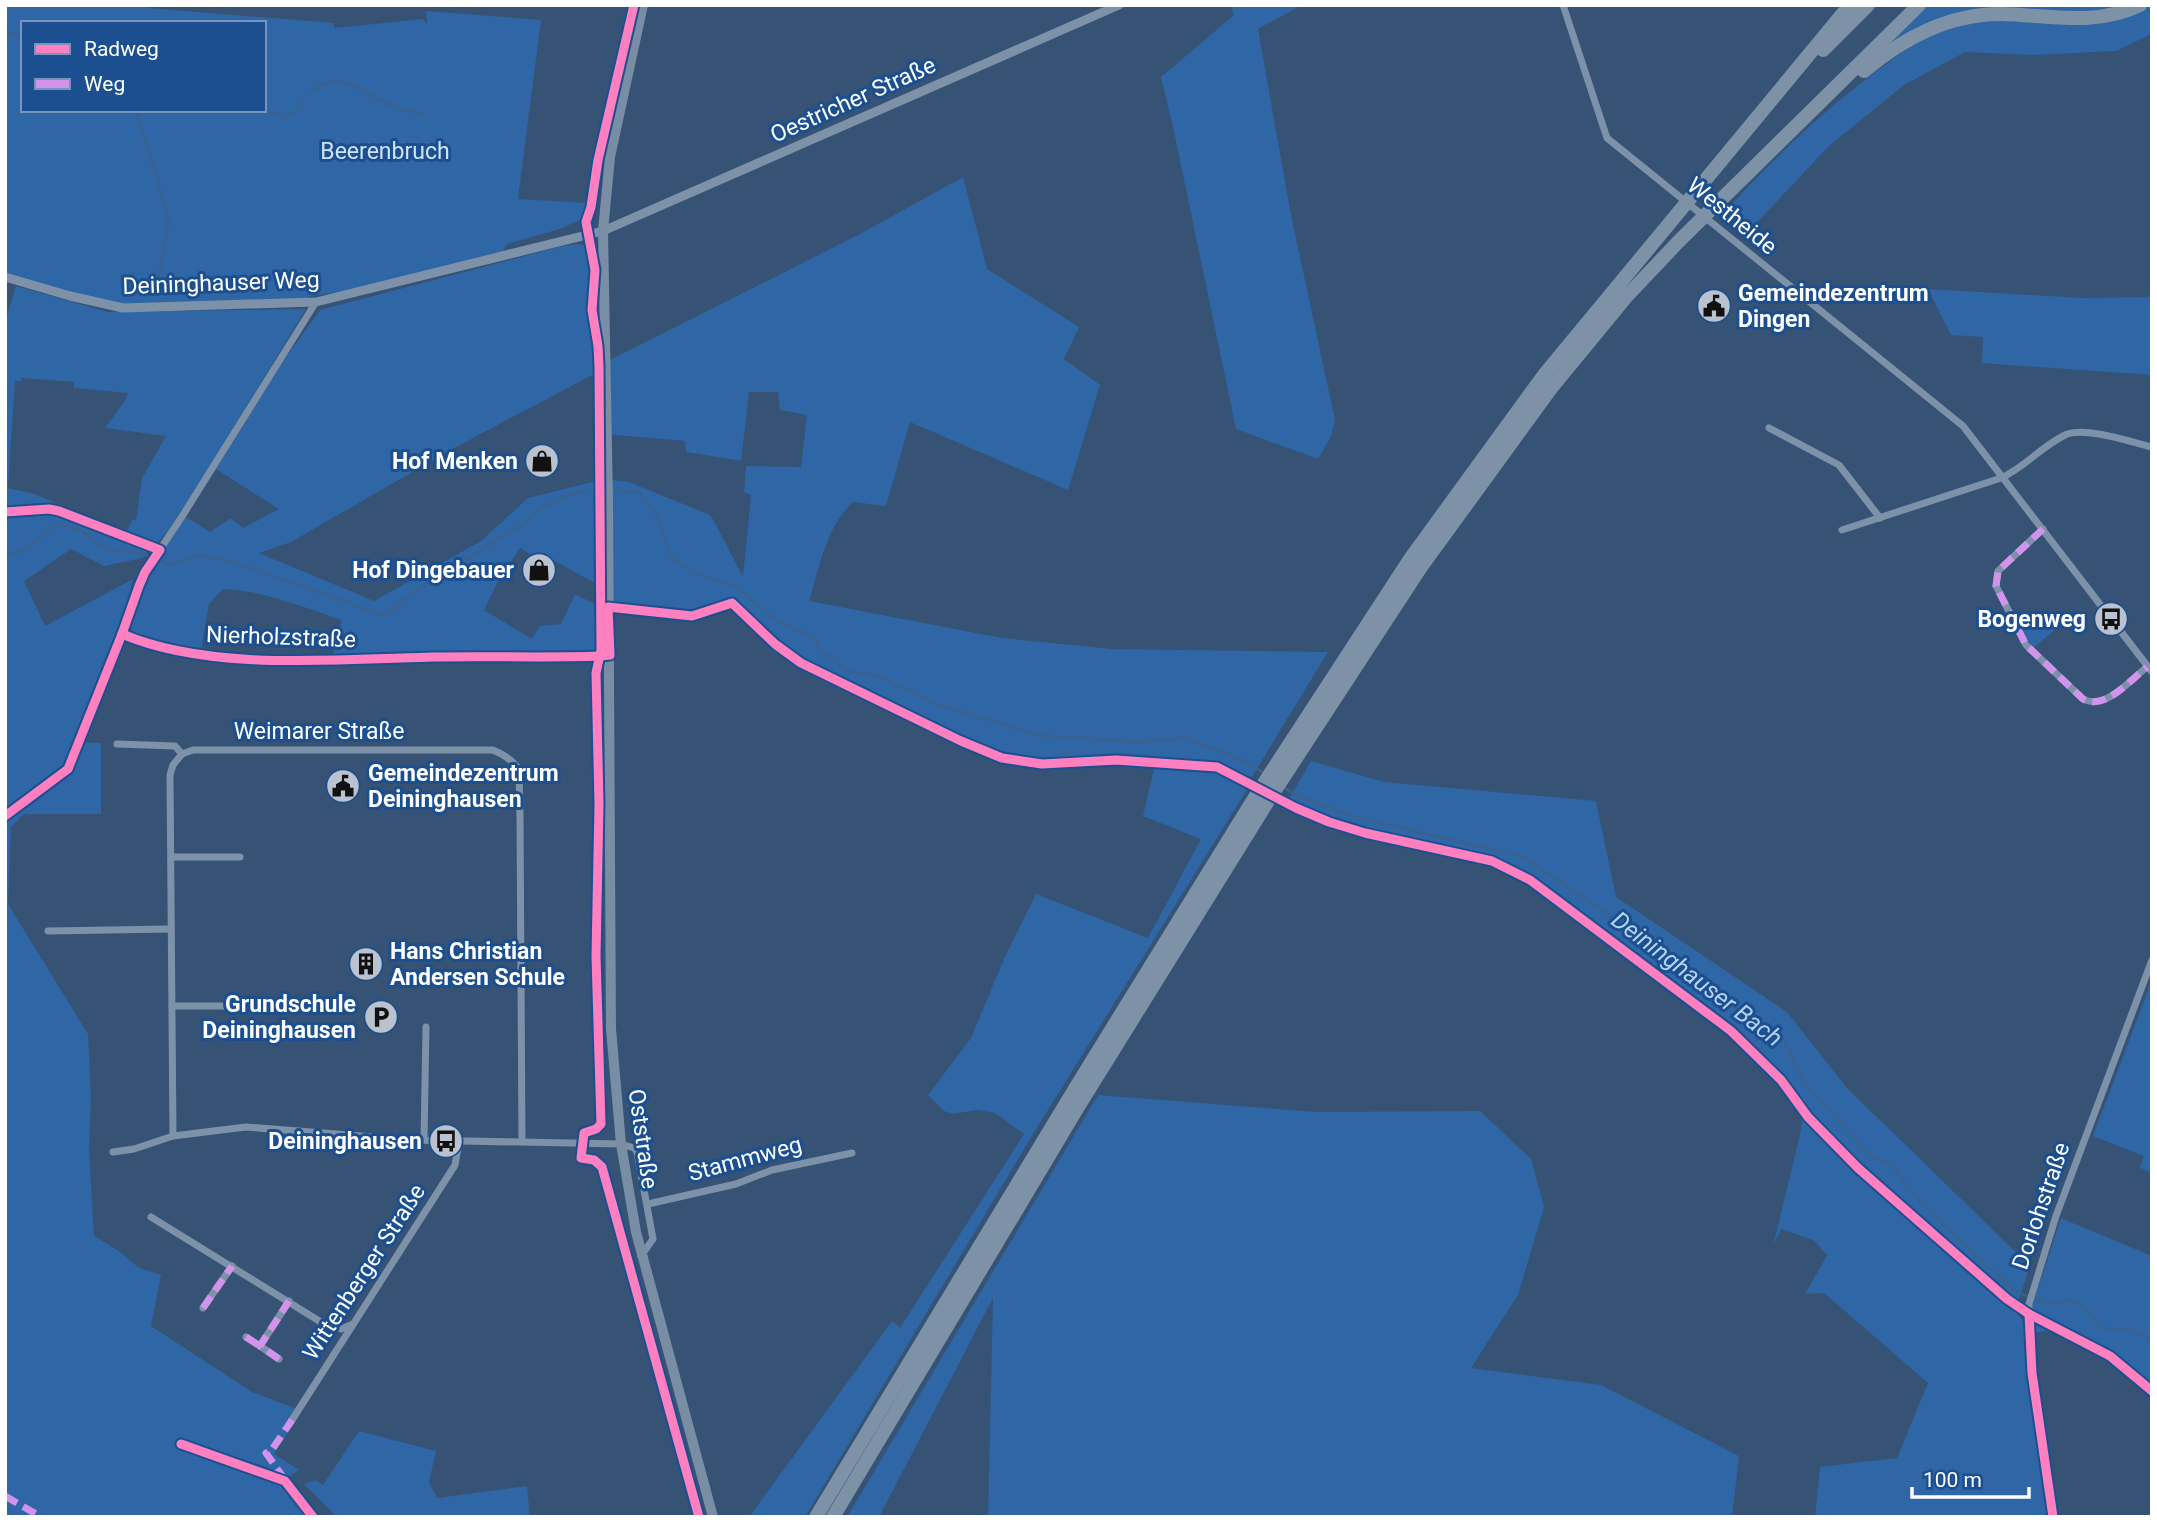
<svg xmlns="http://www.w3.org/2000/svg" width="2157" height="1522" font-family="Roboto,sans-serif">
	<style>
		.green { fill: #2f66a5; fill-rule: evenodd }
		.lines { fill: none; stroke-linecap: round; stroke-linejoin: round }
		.stream { stroke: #3b618d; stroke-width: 2.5 }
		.minor { stroke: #7d92a8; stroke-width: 7 }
		.tertiary { stroke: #7d92a8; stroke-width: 9 }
		.secondary { stroke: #798da4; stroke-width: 10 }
		.motorway { stroke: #7e92a7; stroke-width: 14 }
		.quiet { stroke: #d193ec; stroke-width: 7; stroke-dasharray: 14 7; stroke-linecap: butt }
		.cycleway-casing { stroke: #1b4f8f; stroke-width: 13 }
		.cycleway { stroke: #ff80c0; stroke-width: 9 }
		.labels { text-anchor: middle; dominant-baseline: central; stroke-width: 6; stroke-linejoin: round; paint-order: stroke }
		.street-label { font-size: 23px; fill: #fff; stroke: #1b4f8f }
		.park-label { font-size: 23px; fill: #cfe3fa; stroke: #1b4f8f }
		.poi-label { font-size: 23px; font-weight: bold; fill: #fff; stroke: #1b4f8f; text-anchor: end }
		.water-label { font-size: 24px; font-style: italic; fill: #b5d3f5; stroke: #1b4f8f }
	</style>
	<rect width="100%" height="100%" fill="#365274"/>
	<g class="green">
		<path d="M5 5H149L150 8 334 23V28L423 19 427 24 426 11 541 20 518 199 589 203 588 216 563 228 507 244 503 251 351 290 311 296 294 306 112 310 5 279ZM23 23H264V110H23Z"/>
		<polygon points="1230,5 1302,5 1258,29 1291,215 1335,420 1331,436 1318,459 1236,429 1173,127 1161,77 1234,15"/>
		<path d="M1926 5H2152V34L2116 51 2033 55 1965 52 1904 85 1829 146 1746 234 1723 214C1780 150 1842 93 1913 45L1875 55Z"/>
		<path d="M963 177 987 269 1079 327 1064 359 1100 385 1068 490 910 422 886 506 853 502C826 527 820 566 809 601L1002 638 1112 649 1328 652 1250 780 1248 788 1030 1139 805 1517H749L892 1321 900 1328 1024 1134 995 1113 978 1110 952 1114 944 1111 928 1095 971 1038 1004 959 1036 894 1148 938 1201 839 1143 816 1156 761C1109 751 1061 766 1014 754 956 741 901 711 849 683 832 675 812 667 797 656 773 637 756 612 728 598L697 611 676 613 601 602 602 587 551 559 547 564 520 548 510 563 498 564V581L484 610 532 639 540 626 561 624 575 594 601 607 602 648 590 654 332 658 342 620C303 607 265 591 223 589L209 604 201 650 134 635C118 611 172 538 186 517L210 532 231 518 243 528 279 509 216 469 282 363 320 310 559 247C572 245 584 240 592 252L599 298 602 364 860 234ZM600 371 604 434 685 441 686 452 741 461 749 392H778L780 410 807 415 801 467 746 466 744 492 751 495 743 577 713 519 708 514 629 482 604 479 528 498 481 541 374 601 259 553 291 542 454 448Z"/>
		<path d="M16 286 108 312 306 309 197 487 167 532 158 542 154 543 143 558 104 566 71 549 24 581 45 626 133 579 121 630 77 742 101 743V814H24L11 827 8 904 88 1034 91 1098 89 1147 94 1236 119 1251 139 1268 161 1275 151 1326 252 1392 302 1411 274 1454 299 1470 286 1479 311 1517H5V322ZM21 378 74 382V388L128 393 124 402 105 428 166 436 142 478 136 520H132L126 534 35 494 8 488 15 381H21Z"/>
		<polygon points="1928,289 2082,298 2152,297 2152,375 1982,363 1983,337 1951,335"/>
		<polygon points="2050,610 2061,625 2033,648 2022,631"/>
		<polygon points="1311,761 1384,782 1596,801 1616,897 1787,1012 1847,1088 2030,1266 2017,1305 1860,1167 1813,1114 1783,1077 1736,1027 1695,996 1651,967 1607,944 1528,882 1502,867 1362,837 1295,812 1287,802"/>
		<polygon points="2152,980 2152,1173 2140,1168 2144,1156 2093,1136"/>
		<polygon points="1098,1095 1316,1112 1480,1111 1531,1159 1544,1207 1518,1295 1471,1368 1601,1385 1739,1456 1732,1517 988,1517 993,1298 879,1517 847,1517"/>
		<polygon points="1803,1116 1916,1222 2011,1306 2026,1325 2053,1517 1815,1517 1820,1467 1897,1458 1928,1383 1824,1293 1805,1294 1827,1255 1813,1240 1781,1229 1773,1246 1799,1139"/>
		<polygon points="2061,1218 2152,1256 2152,1387 2111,1352 2089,1339 2098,1350 2046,1331 2031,1333 2032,1307"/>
		<polygon points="359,1431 436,1451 429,1482 437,1498 527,1486 530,1517 334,1517 333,1513 304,1484 315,1480 323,1485"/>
	</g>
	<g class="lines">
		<g class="stream">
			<polyline points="5,32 23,36"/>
			<path d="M310 93C339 66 360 92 388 104 400 109 413 112 425 115"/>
			<polyline points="136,110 168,215 168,226 156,292"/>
			<polyline points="264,110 285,118 295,112 302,102"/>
			<polyline points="616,491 640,492 658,518 672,556 684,567 699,575 733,585 777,621 813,637 822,651 849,671 886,678 896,686 910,690 934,703 1037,735 1137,742 1185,738 1245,761 1265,774"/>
			<polyline points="5,558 31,546 55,524 80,530 105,549 141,553 162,563 172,565 198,555 234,562 385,616 414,592 526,522 538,509 572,494 590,490"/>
			<polyline points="1282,786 1297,796 1355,817 1521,856 1627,927 1649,936 1680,960 1711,995 1747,1014 1784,1040 1803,1081 1869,1155 1892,1166 1926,1208 2011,1288 2024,1295 2050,1303 2069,1300 2082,1305 2102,1328 2126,1329 2152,1339"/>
		</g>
		<g class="minor">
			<polyline points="1563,5 1607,138 1963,426 2152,672"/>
			<polyline points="1769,428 1839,465 1880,518"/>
			<path d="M2043 529 1998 571 1996 586 2026 645 2083 699C2105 711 2130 680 2147 667"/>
			<path d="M1842 530 2001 478C2025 467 2042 446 2065 435 2085 426 2131 442 2152 447"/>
			<path d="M122 634C206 670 319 660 408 659"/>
			<polyline points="79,743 145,572 183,515 316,302"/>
			<polyline points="117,744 175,746 182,754"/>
			<path d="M182 754 193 750H493C504 755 511 759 519 769L520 816 522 1142"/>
			<polyline points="171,857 240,857"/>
			<polyline points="48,931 171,929"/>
			<polyline points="172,1006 241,1006"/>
			<polyline points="173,1136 170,775 173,765 182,754"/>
			<polyline points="424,1140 426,1027"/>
			<polyline points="113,1152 134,1149 173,1136 246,1127 412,1140 621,1144 634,1148 637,1152 653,1239 641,1256"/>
			<polyline points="648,1204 736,1184 772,1170 852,1153"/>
			<polyline points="151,1217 324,1324 341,1329 353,1324"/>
			<polyline points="203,1308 232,1266"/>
			<polyline points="246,1337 260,1346"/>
			<polyline points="279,1359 260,1346 289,1301"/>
			<polyline points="292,1420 455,1165 459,1142"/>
			<polyline points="2053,1517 2032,1373 2029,1304 2056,1216 2152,960"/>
		</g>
		<polyline class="tertiary" points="5,277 70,296 123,308 316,302 603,231 1119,5"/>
		<polyline class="secondary" points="643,5 610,157 603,231 608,501 611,1029 621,1144 636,1232 713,1517"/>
		<g class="motorway">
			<polyline points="1823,50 1868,5"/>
			<path d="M1864 71C1904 38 1948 14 2001 14 2049 15 2095 27 2140 5"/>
			<polyline points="816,1517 1076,1087 1257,794 1410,559 1544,375 1850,5"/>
			<polyline points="833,1517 1078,1107 1268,801 1421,567 1552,387 1626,297 1679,241 1919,5"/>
		</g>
		<g class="quiet">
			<path d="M2043 529 1998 571 1996 586 2026 645 2083 699C2105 711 2130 680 2147 667"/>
			<polyline points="203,1308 232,1266"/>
			<polyline points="246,1337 260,1346"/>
			<polyline points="279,1359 260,1346 289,1301"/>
			<polyline points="285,1480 266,1453 271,1451 292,1420"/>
			<polyline points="5,1496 41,1517"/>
		</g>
		<g class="cycleway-casing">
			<g id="cycleway">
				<polyline points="634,5 598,160 591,207 586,222 595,270 592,310 598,346 599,366 601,650 596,673 599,804 596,956 601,1124 596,1129 584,1133 581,1158 594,1160 602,1167 699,1517"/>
				<polyline points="5,512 49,509 59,511 160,550 145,572 139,586 122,634 68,769 5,816"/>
				<path d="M122 634C211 672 340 659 435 657 490 656 545 658 600 656L610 655 608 607 692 616 732 603 775 644 801 663 961 741 1002 758 1042 764 1116 760 1217 767 1296 808 1329 822 1365 833 1492 861 1530 880 1731 1031 1781 1080 1808 1117 1858 1168 2007 1299 2029 1314 2110 1356 2152 1391"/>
				<polyline points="2029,1314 2032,1373 2053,1517"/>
				<polyline points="181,1444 285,1481 313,1517"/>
			</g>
		</g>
		<use href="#cycleway" class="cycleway"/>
	</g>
	<defs>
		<g id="civic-disc" transform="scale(1.75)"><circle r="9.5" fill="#b9c2ce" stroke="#1b4f8f"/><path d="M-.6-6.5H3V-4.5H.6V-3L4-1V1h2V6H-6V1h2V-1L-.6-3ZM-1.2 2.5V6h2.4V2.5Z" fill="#111"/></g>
		<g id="shop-disc" transform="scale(1.75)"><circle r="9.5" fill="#b9c2ce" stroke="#1b4f8f"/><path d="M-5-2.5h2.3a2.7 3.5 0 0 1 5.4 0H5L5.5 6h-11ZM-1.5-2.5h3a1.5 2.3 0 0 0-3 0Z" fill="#111"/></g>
		<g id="bus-disc" transform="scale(1.75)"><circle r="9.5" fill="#b9c2ce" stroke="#1b4f8f"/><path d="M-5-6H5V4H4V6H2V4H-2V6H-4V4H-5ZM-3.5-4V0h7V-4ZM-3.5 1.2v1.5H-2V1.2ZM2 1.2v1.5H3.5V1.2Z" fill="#111"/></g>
		<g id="building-disc" transform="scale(1.75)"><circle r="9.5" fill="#b9c2ce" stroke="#1b4f8f"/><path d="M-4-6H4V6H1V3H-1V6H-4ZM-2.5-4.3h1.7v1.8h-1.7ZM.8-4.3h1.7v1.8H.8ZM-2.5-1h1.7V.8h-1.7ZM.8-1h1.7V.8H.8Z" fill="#111"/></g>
		<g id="parking-disc" transform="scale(1.75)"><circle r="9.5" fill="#b9c2ce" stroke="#1b4f8f"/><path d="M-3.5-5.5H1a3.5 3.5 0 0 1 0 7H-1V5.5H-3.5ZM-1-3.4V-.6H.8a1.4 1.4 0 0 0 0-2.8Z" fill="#111"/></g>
	</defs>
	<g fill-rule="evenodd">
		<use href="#civic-disc" x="1714" y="306"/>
		<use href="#shop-disc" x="542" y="461"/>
		<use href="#shop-disc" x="539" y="570"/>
		<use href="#bus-disc" x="2111" y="619"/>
		<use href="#civic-disc" x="343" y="786"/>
		<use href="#building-disc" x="366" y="964"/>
		<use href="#parking-disc" x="381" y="1017"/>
		<use href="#bus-disc" x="446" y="1141"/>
	</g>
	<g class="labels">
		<g class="street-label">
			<text transform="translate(853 100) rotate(-24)">Oestricher Straße</text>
			<text transform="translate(1732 216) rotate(39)">Westheide</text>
			<text transform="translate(221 283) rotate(-2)">Deininghauser Weg</text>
			<text transform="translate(281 637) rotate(2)">Nierholzstraße</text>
			<text x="319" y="731">Weimarer Straße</text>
			<text transform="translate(643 1139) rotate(82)">Oststraße</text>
			<text transform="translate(745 1159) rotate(-15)">Stammweg</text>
			<text transform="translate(2041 1206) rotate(-71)">Dorlohstraße</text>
			<text transform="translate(364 1272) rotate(-57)">Wittenberger Straße</text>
		</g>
		<g class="park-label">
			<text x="385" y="151">Beerenbruch</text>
		</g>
		<g class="poi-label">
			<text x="1738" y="293" text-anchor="start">Gemeindezentrum<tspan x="1738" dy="26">Dingen</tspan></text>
			<text x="518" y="461">Hof Menken</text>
			<text x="514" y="570">Hof Dingebauer</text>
			<text x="2086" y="619">Bogenweg</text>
			<text x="368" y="773" text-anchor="start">Gemeindezentrum<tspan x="368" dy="26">Deininghausen</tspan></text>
			<text x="390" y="951" text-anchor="start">Hans Christian<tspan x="390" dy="26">Andersen Schule</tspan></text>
			<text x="356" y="1004">Grundschule<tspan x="356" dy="26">Deininghausen</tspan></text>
			<text x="422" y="1141">Deininghausen</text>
		</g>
		<g class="water-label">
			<text transform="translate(1697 979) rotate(37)">Deininghauser Bach</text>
		</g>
	</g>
	<rect width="2157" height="1522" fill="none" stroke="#ffffff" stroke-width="14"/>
	<rect x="21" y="21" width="245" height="91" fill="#1b4f8f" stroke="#7695bc" stroke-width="2"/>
	<rect x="35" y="44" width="35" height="10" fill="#ff80c0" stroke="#7695bc" stroke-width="2"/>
	<text x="84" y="56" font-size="21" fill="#ffffff">Radweg</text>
	<rect x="35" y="79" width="35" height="10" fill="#d193ec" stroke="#7695bc" stroke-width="2"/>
	<text x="84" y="91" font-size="21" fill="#ffffff">Weg</text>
	<path d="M1912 1487v10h117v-10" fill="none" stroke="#ffffff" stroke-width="3.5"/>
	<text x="1923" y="1487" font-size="21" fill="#ffffff" stroke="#1b4f8f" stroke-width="5" paint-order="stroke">100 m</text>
</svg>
